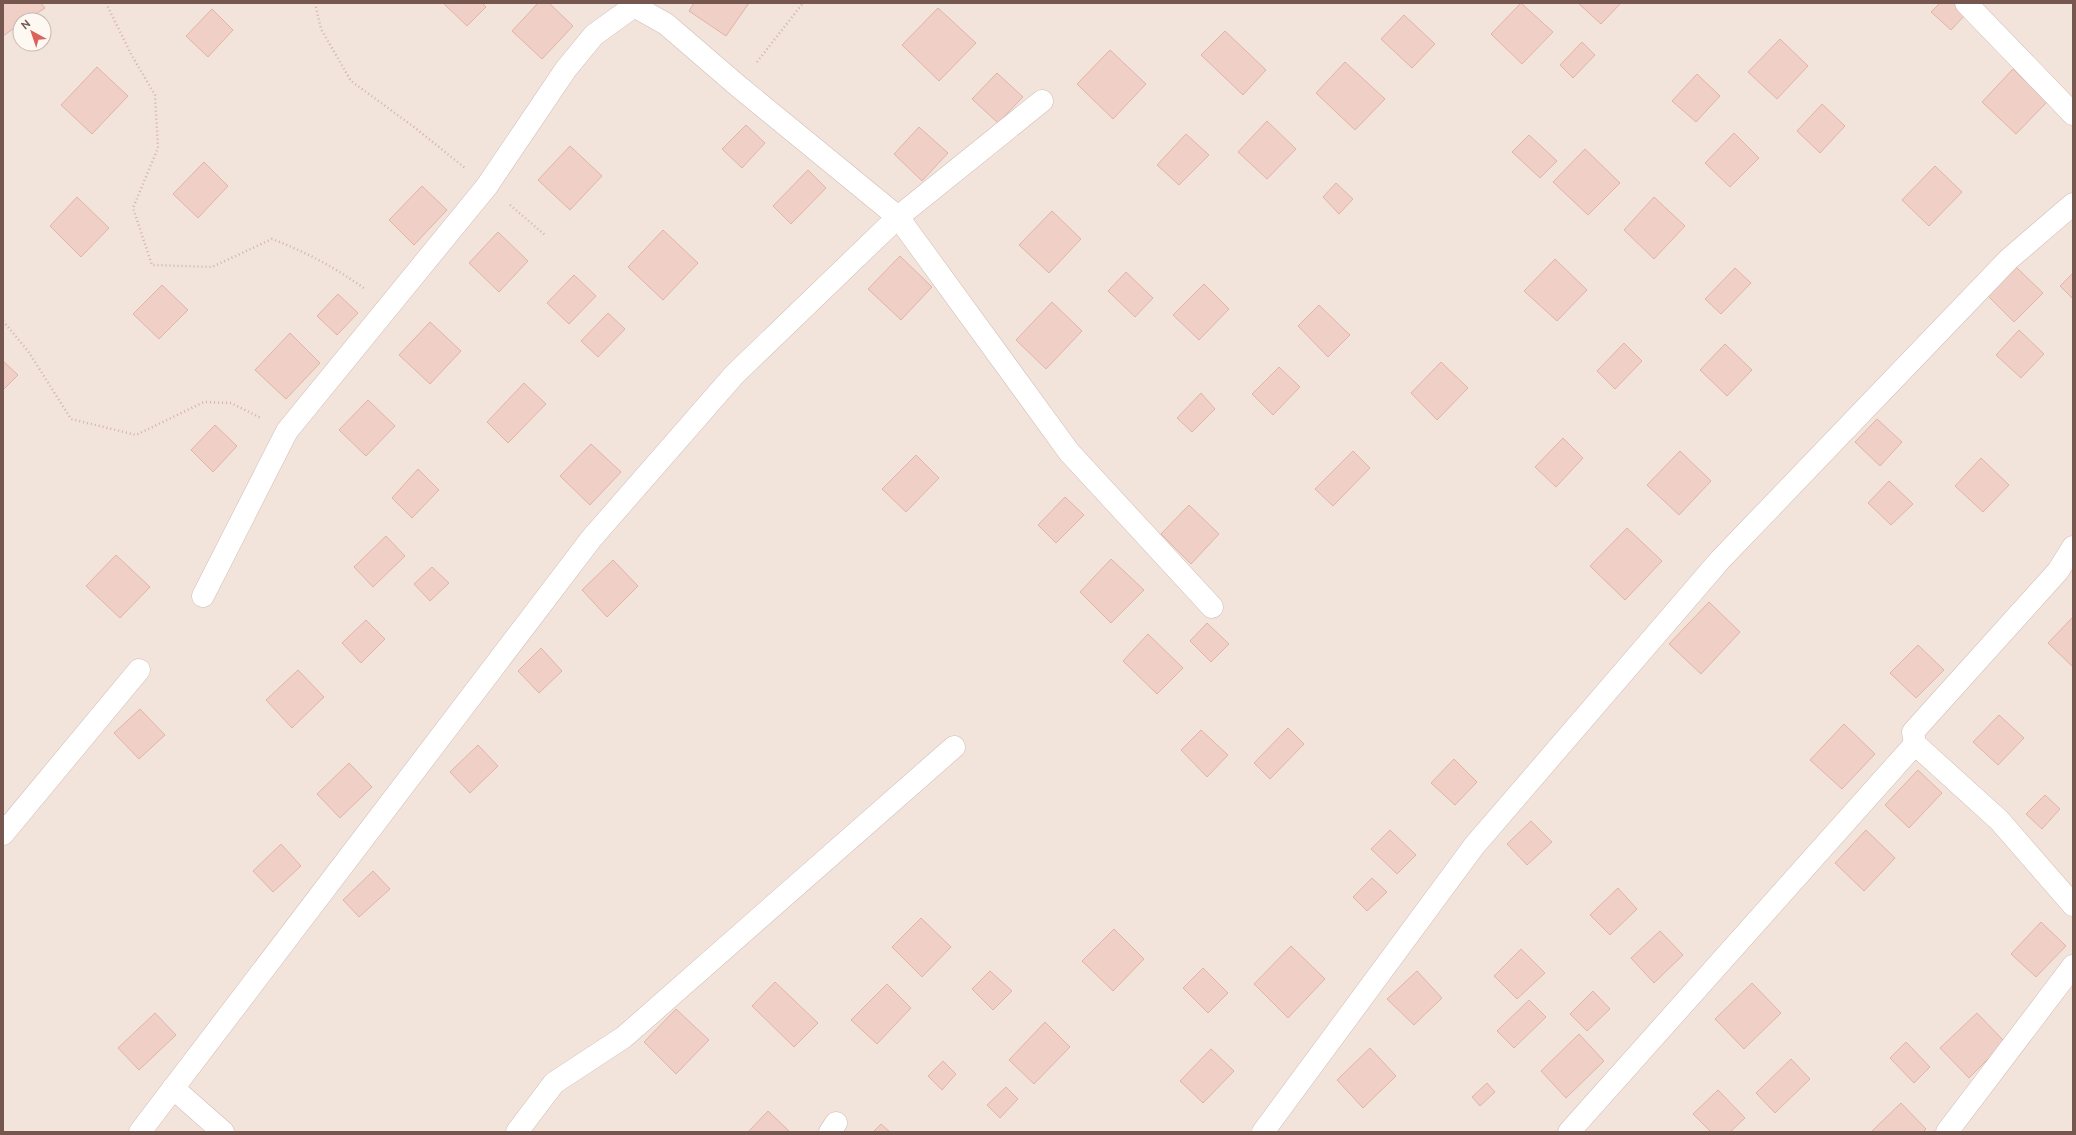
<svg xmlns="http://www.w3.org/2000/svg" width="2076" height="1135" font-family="Ubuntu,sans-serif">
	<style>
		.residential { fill: #f3e4db; fill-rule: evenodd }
		.building { fill: #efcfc6; stroke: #e1b3a7 }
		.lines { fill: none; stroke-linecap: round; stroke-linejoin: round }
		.minor-casing { stroke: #d0bcb4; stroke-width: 23 }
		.path { stroke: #d5b2a8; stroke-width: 2.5; stroke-dasharray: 1 3; stroke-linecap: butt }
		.minor { stroke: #fff; stroke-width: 22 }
	</style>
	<rect width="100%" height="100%" fill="#fcf3ec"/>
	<path class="residential" d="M3 3H2073V1132H3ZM20 20H44V44H20Z"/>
	<g class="building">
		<polygon points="3,3 41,3 45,8 27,20 20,20 20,24 3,36"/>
		<polygon points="443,3 482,3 486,7 467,26"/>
		<polygon points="538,3 549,3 573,26 542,59 512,31"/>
		<polygon points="694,3 749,3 726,36 689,11"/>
		<polygon points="1521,3 1553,32 1522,64 1491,34"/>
		<polygon points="1578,3 1621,3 1601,24"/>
		<polygon points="1940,3 1954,3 1966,14 1951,30 1931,12"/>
		<polygon points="938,8 976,43 939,81 902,45"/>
		<polygon points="212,9 233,30 208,57 186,36"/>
		<polygon points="1404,15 1435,44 1412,68 1381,39"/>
		<polygon points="1225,31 1266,70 1243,95 1201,55"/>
		<polygon points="1780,39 1808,66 1777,99 1748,72"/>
		<polygon points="1582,42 1595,55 1573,78 1560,65"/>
		<polygon points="1110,50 1146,84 1113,119 1077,84"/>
		<polygon points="1345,62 1385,99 1355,130 1316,93"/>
		<polygon points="97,67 128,96 92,134 61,105"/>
		<polygon points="2013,69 2047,102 2016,134 1982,102"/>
		<polygon points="997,73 1023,97 998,123 972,99"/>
		<polygon points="1697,74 1720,96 1696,122 1672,101"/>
		<polygon points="1822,104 1845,126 1820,153 1797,131"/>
		<polygon points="1267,121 1296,149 1267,179 1238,152"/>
		<polygon points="746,125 765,143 742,168 722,149"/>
		<polygon points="919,127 948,153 922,181 894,154"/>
		<polygon points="1734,133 1759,158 1730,187 1705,163"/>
		<polygon points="1186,134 1209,155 1179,185 1157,165"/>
		<polygon points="1529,135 1557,161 1540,178 1512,152"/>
		<polygon points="570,146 602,176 570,210 538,180"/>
		<polygon points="1585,149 1620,183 1588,215 1553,182"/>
		<polygon points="204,162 228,186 198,218 173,194"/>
		<polygon points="1935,166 1962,192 1929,226 1902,200"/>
		<polygon points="808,170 826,188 791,224 773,206"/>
		<polygon points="1336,183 1353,199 1339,214 1323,197"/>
		<polygon points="422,186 447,210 414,245 389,220"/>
		<polygon points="77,197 109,228 81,257 50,226"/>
		<polygon points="1654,197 1685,226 1654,259 1624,230"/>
		<polygon points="1052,211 1081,239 1049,273 1019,245"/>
		<polygon points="663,230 698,263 663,300 628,267"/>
		<polygon points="498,232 528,261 499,292 469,263"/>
		<polygon points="900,256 932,287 901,320 868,289"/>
		<polygon points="1555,259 1587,290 1557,321 1524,291"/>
		<polygon points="2015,266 2043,293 2014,322 1987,295"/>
		<polygon points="1735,268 1751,283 1721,314 1705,299"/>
		<polygon points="1126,272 1153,298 1135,317 1108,291"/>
		<polygon points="2073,273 2073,299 2060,286"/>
		<polygon points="574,275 596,296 569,324 547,303"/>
		<polygon points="1204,284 1229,309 1199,340 1173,315"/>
		<polygon points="162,285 188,310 159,339 133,314"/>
		<polygon points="338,294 358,313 337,335 317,316"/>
		<polygon points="1052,302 1082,331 1046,369 1016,340"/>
		<polygon points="1319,305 1350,335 1328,357 1298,326"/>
		<polygon points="608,313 625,329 598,357 581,341"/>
		<polygon points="430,322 461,351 430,384 399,355"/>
		<polygon points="2019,330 2044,354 2021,378 1996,355"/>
		<polygon points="290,333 320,363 286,399 255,370"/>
		<polygon points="1624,343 1642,361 1615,389 1597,371"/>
		<polygon points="1725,344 1752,370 1727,396 1700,370"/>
		<polygon points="3,361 18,375 3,390"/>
		<polygon points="1441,362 1468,388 1437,420 1411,393"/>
		<polygon points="1279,367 1300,387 1273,415 1252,394"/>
		<polygon points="524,383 546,404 508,443 487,422"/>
		<polygon points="1201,393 1215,409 1192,432 1177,418"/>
		<polygon points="368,400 395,426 366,456 339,430"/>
		<polygon points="1877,419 1902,442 1880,466 1855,442"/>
		<polygon points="215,425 237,446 213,472 191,450"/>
		<polygon points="1563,438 1583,458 1556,487 1535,467"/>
		<polygon points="591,444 621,472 590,505 560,476"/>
		<polygon points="1353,451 1370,468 1333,506 1315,489"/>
		<polygon points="1680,451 1711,481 1679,515 1647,485"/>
		<polygon points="916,455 939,478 906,512 882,489"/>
		<polygon points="1981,458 2009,485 1983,512 1955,486"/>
		<polygon points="418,469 439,490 412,518 392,498"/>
		<polygon points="1889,481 1913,504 1891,525 1868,503"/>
		<polygon points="1065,497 1084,515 1056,543 1038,525"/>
		<polygon points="1189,505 1219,534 1191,564 1161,534"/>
		<polygon points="1627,528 1662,561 1625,600 1590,566"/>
		<polygon points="386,536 405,556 373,587 354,567"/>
		<polygon points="116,555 150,587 120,618 86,586"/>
		<polygon points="1111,559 1144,590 1111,623 1080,592"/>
		<polygon points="613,560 638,586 607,617 582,590"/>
		<polygon points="432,567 449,583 430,601 414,584"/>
		<polygon points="1709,602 1740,632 1701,674 1669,644"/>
		<polygon points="2073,617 2073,667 2048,643"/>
		<polygon points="366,620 385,639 361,663 342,643"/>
		<polygon points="1207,623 1229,644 1211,662 1190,641"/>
		<polygon points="1148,634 1183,668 1157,694 1123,661"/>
		<polygon points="1918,645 1944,670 1916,698 1890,673"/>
		<polygon points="541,648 562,671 539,693 518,671"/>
		<polygon points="298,670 324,697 292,728 266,700"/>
		<polygon points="140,709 165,735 139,759 114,733"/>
		<polygon points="1999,715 2024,738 1998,765 1973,742"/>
		<polygon points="1844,724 1875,754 1842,789 1810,760"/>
		<polygon points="1288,728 1304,744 1270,779 1254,763"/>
		<polygon points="1201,730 1228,755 1207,777 1181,750"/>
		<polygon points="478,745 498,766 470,793 450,772"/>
		<polygon points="1454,759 1477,782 1455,805 1431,783"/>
		<polygon points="349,763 372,787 340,818 317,794"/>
		<polygon points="1918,770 1942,793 1909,828 1885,805"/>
		<polygon points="2045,795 2060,809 2042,829 2026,814"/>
		<polygon points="1531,821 1552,842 1527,865 1507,844"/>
		<polygon points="1390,830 1416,855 1397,874 1371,849"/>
		<polygon points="1866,830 1895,858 1864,891 1835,863"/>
		<polygon points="281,844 301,866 273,892 253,871"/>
		<polygon points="373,871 390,889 359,917 343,900"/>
		<polygon points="1372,878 1387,892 1367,911 1353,897"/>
		<polygon points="1618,888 1637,909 1610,935 1590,915"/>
		<polygon points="921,918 951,947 922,977 892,947"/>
		<polygon points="2041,922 2066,946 2036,977 2011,954"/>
		<polygon points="1114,929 1144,959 1113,991 1082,961"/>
		<polygon points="1660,931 1683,955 1654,983 1631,958"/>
		<polygon points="1291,946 1325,979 1288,1018 1254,984"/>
		<polygon points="1521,949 1545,973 1517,999 1494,976"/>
		<polygon points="1203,968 1228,993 1208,1013 1183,988"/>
		<polygon points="990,971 1012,991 993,1010 972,989"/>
		<polygon points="1417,971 1442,998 1414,1025 1387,999"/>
		<polygon points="775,982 818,1023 794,1047 752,1006"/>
		<polygon points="1752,983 1781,1013 1744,1049 1715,1019"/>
		<polygon points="887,984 911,1008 877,1044 851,1020"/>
		<polygon points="1593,991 1610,1009 1587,1031 1570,1014"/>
		<polygon points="1529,1000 1546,1017 1514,1048 1497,1031"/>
		<polygon points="676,1009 709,1040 676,1074 644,1042"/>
		<polygon points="155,1013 176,1035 139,1070 118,1048"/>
		<polygon points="1977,1013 2005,1042 1969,1078 1940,1048"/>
		<polygon points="1045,1022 1070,1047 1034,1084 1009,1060"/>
		<polygon points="1579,1034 1604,1061 1566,1098 1541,1071"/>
		<polygon points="1906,1042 1930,1067 1914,1083 1890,1058"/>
		<polygon points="1370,1048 1396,1076 1363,1108 1337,1080"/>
		<polygon points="1211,1049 1234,1071 1203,1103 1180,1081"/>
		<polygon points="1791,1059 1810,1079 1775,1113 1756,1093"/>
		<polygon points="943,1061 956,1074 942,1090 928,1076"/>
		<polygon points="1487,1083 1495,1092 1480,1106 1472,1097"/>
		<polygon points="1006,1087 1018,1099 1000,1118 987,1105"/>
		<polygon points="1718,1090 1745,1118 1730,1132 1711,1132 1693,1114"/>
		<polygon points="1901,1103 1926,1129 1923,1132 1871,1132"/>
		<polygon points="768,1111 790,1132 748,1132"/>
		<polygon points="881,1124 890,1132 873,1132"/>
	</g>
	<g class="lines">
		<g class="minor-casing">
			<g id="minor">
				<polyline points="1966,3 2073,114"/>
				<polyline points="2073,547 2058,571 1913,732 1915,744 1999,820 2073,905"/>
				<polyline points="203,596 287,431 487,186 566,69 594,35 634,6 666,24 738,86 898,217 1069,452 1212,607"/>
				<polyline points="3,834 139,670"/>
				<polyline points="173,1088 223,1132"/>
				<polyline points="140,1132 591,539 734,375 898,217 1042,101"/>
				<polyline points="517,1132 554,1083 624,1037 954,747"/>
				<polyline points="830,1132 836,1123"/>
				<polyline points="1263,1132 1474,846 1720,560 2009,259 2073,204"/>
				<polyline points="1569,1132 1915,744"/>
				<polyline points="1947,1132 2073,966"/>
			</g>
		</g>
		<g class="path">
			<path d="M106 3 131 54 155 95 158 148 133 208 152 265 212 267 272 239C306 252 336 268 365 289"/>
			<polyline points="315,3 321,29 351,81 414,127 465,168"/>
			<polyline points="757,62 803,3"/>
			<polyline points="510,205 545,235"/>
			<polyline points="3,321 28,351 71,419 136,435 204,402 231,403 261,418"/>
		</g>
		<use href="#minor" class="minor"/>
	</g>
	<rect width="2076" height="1135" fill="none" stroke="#765750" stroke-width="8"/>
	<g transform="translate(32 32) rotate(320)"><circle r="19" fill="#fef8f3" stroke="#c8b8b2"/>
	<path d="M0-3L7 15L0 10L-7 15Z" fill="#dc615b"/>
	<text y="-6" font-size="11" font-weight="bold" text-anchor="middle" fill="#765750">N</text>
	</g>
</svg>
